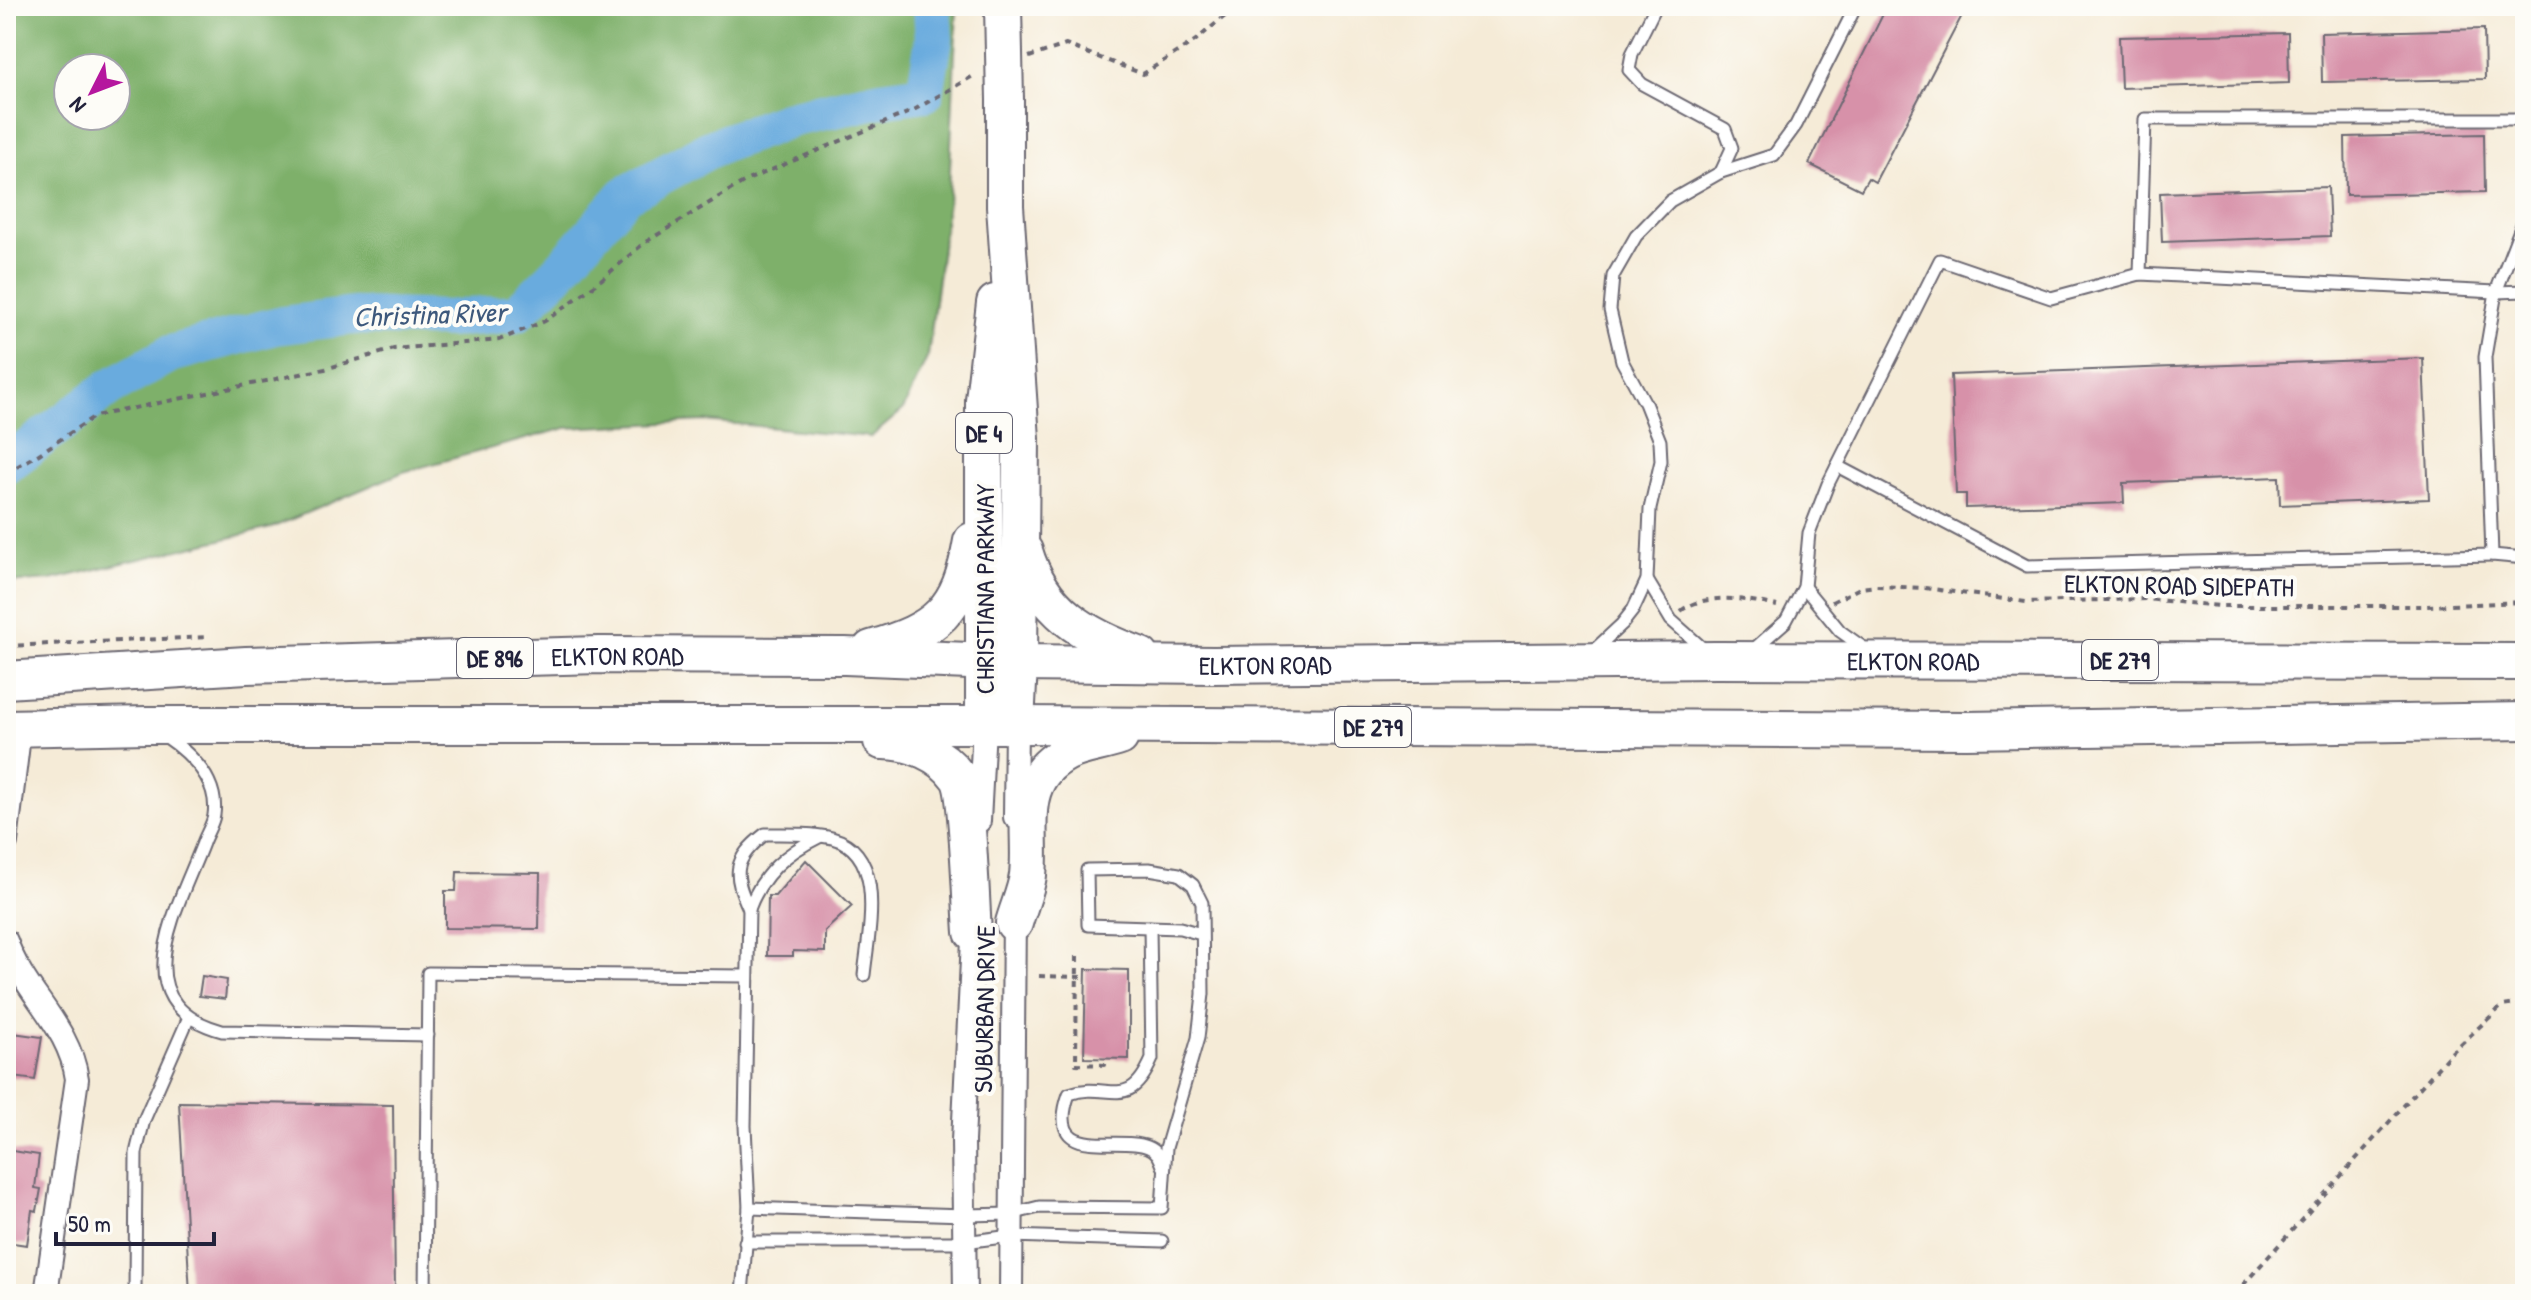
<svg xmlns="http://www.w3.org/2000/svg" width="2531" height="1300" font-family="'Patrick Hand',sans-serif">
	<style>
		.forest { fill: #7eb06b; stroke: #506953; stroke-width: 2; fill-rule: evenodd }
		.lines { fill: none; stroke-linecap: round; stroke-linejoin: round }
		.river { stroke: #69abde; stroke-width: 38 }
		.building { fill: #d791a9 }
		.service-casing { stroke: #6c6872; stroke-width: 15 }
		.minor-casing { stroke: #6c6872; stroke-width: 26 }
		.primary-casing { stroke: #6c6872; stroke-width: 40 }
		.path { stroke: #6c6872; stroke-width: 4; stroke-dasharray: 6 6; stroke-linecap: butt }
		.service { stroke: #fff; stroke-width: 11 }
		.minor { stroke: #fff; stroke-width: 22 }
		.primary { stroke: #fff; stroke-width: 36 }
		.primary-bridge-casing { stroke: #6c6872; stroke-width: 40; stroke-linecap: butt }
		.primary-bridge { stroke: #fff; stroke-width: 36 }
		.labels { text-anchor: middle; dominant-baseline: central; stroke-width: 8; stroke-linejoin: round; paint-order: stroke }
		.shield { fill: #fdfcf7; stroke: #646373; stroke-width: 2 }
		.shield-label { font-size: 24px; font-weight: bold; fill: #22223b }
		.street-label { font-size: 26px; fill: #22223b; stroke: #fdfcf7 }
		.water-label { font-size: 28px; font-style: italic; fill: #3e597c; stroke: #fdfcf7 }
	</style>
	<rect width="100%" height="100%" fill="#fdfcf7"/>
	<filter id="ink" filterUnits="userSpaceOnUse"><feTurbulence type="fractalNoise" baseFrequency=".0125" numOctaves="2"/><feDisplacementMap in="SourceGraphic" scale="16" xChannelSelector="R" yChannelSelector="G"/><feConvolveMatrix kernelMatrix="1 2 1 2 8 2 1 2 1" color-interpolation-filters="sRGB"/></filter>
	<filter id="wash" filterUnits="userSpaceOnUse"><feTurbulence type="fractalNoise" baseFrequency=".006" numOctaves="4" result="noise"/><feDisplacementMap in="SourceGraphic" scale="32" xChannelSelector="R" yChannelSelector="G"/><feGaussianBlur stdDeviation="1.8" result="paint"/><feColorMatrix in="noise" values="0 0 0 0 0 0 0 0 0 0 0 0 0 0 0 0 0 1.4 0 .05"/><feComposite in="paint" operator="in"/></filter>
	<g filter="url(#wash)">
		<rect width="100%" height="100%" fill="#f5ebd7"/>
		<path class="forest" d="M6 6H957L949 193 928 356 903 410 871 437 704 421 566 428 403 472 271 528 51 580 6 583ZM68 68H116V116H68Z"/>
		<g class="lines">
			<polyline class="river" points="6,465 109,388 170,354 275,326 354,316 447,319 517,313 555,276 625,195 712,148 793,118 881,99 925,93 934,39 932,6"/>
		</g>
		<g id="blocks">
			<g class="building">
				<polygon points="1887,6 1967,6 1875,182 1868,178 1861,190 1809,164"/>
				<polygon points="2484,29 2485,79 2322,82 2321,33"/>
				<polygon points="2288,33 2289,83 2121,88 2119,37"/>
				<polygon points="2484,134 2485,192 2346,195 2345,137"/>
				<polygon points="2328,187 2330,236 2162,242 2160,193"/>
				<polygon points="2423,358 2429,499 2280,505 2279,477 2123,483 2124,503 1966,508 1966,494 1956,494 1951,375"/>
				<polygon points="806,860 852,906 825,931 825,952 793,951 793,956 767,956 768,896 775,896"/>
				<polygon points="457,872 540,873 539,929 445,928 445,891 456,891"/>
				<polygon points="1086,969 1129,970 1129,1059 1084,1058"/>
				<polygon points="202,976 227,980 225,999 199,996"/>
				<polygon points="6,1032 42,1037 35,1080 6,1076"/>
				<polygon points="179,1102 393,1105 395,1294 190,1294"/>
				<polygon points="6,1150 39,1155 35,1188 41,1189 37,1211 32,1210 27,1245 6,1242"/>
			</g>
		</g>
	</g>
	<g filter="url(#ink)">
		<use href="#blocks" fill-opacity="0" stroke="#6c6872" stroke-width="2"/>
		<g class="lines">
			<g class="service-casing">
				<g id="service">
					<polyline points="1656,6 1632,54 1629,70 1642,84 1725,129 1732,148 1721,172"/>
					<polyline points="2140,274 2145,119 2525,119"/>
					<polyline points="1837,466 2027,566 2492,555 2485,357 2496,292 2525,217"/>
					<polyline points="2492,555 2525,558"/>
					<polyline points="1647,580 1671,620 1707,652"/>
					<polyline points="1804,587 1840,631 1868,651"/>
					<polyline points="1753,650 1786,621 1804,587 1809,533 1828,484 1940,260 2051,298 2140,274 2496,292 2525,291"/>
					<polyline points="1591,653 1622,624 1633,610 1647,580 1650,509 1661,461 1660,441 1645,403 1622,361 1610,310 1613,276 1636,236 1670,201 1721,172 1774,155 1796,125 1856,6"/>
					<path d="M165 736C190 753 219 780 214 815 213 824 206 834 203 843 178 909 120 1003 222 1031L428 1035"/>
					<path d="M749 909C733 874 732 860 765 834 786 834 812 833 832 838 888 853 868 934 864 975"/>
					<path d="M1150 927 1152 1059C1128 1114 1109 1080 1069 1094 1044 1165 1118 1134 1148 1147 1158 1151 1160 1158 1163 1166"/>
					<polyline points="749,1208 965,1215 1011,1214 1039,1207 1162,1208 1166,1148 1198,1038 1203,994 1202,903 1193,885 1179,874 1149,869 1087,870 1088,925 1180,928 1201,934"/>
					<polyline points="745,1242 964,1242 1011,1236 1162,1241"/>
					<polyline points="135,1294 136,1153 144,1120 189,1017"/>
					<polyline points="425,1294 428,973 746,976"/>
					<path d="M742 1294 749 1208 745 1126 749 909C762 874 786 853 819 837"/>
				</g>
			</g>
			<g class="minor-casing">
				<g id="minor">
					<polyline points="1015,817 1016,725"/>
					<polyline points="979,821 984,727"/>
					<polyline points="6,842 20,728"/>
					<path d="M6 941C24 994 69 1024 77 1079L46 1294"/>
					<polyline points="965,1294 963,1141 974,920"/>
					<polyline points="1011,1294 1014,911"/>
				</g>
			</g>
			<g class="primary-casing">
				<g id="primary">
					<polyline points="1005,100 1005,206 1021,439 1019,663 1016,725"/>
					<path d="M1024 551C1042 612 1085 636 1141 656"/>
					<path d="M871 649C937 630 960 611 972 541"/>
					<path id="s1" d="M6 680 246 665 599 655 845 656 1019 663 1213 665 1716 660 2525 662"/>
					<polyline points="984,727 984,400 995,303"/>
					<polyline points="6,728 147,725 1016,725 1967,730 2525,721"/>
					<path d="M882 741C911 741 941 753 958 777 968 792 971 906 973 932"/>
					<path d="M1014 923C1018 908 1026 891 1028 875 1033 829 1014 781 1066 753 1081 745 1103 743 1120 737"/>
				</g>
			</g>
			<g class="path">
				<polyline points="1029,57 1066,45 1143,74 1196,40 1237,6"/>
				<polyline points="6,473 39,454 95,416 325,369 394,349 499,340 545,321 595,285 644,243 745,181 912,111 975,75"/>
				<polyline points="1832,602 1860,588 1876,586 1925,588 2026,602 2145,599 2220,606 2426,606 2525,602"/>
				<path d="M1681 611C1704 592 1749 599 1777 606"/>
				<polyline points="6,646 207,637"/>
				<polyline points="1077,956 1076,1064 1105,1065 1105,1059"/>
				<polyline points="1039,976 1086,977"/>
				<polyline points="2235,1294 2451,1053 2502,1006 2525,1003"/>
			</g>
			<use href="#service" class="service"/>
			<use href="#minor" class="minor"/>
			<use href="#primary" class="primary"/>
			<g class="primary-bridge-casing">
				<polyline id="primary-bridge" points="1003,6 1005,100"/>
			</g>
			<use href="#primary-bridge" class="primary-bridge"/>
		</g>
	</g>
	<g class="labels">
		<g class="shield">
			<rect x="956" y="413" width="56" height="40" rx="6"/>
			<rect x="457" y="638" width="76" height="40" rx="6"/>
			<rect x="2082" y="640" width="76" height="40" rx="6"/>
			<rect x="1335" y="707" width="76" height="40" rx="6"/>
		</g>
		<g class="shield-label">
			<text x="984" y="433">DE 4</text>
			<text x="495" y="658">DE 896</text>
			<text x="2120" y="660">DE 279</text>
			<text x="1373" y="727">DE 279</text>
		</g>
		<g class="street-label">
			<text transform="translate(2179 585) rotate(1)">ELKTON ROAD SIDEPATH</text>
			<text transform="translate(984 589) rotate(-90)">CHRISTIANA PARKWAY</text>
			<text stroke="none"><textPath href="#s1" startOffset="612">ELKTON ROAD</textPath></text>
			<text stroke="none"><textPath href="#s1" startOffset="1908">ELKTON ROAD</textPath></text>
			<text stroke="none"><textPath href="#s1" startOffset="1260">ELKTON ROAD</textPath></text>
			<text transform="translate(984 1009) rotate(-89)">SUBURBAN DRIVE</text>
		</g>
		<g class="water-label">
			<text transform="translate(430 314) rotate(-2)">Christina River</text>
		</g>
	</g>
	<rect width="2531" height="1300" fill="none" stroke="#fdfcf7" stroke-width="32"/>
	<g transform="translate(92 92) rotate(228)"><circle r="38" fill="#fdfcf7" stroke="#a5a5ac" stroke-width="2"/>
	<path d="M0-6L14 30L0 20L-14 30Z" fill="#b5179e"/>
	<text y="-12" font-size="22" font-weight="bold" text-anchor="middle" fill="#22223b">N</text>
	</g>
	<path d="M56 1232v12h158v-12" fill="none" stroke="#22223b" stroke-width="4"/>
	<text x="68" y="1232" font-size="24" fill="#22223b" stroke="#fdfcf7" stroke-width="6" paint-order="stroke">50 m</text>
</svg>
